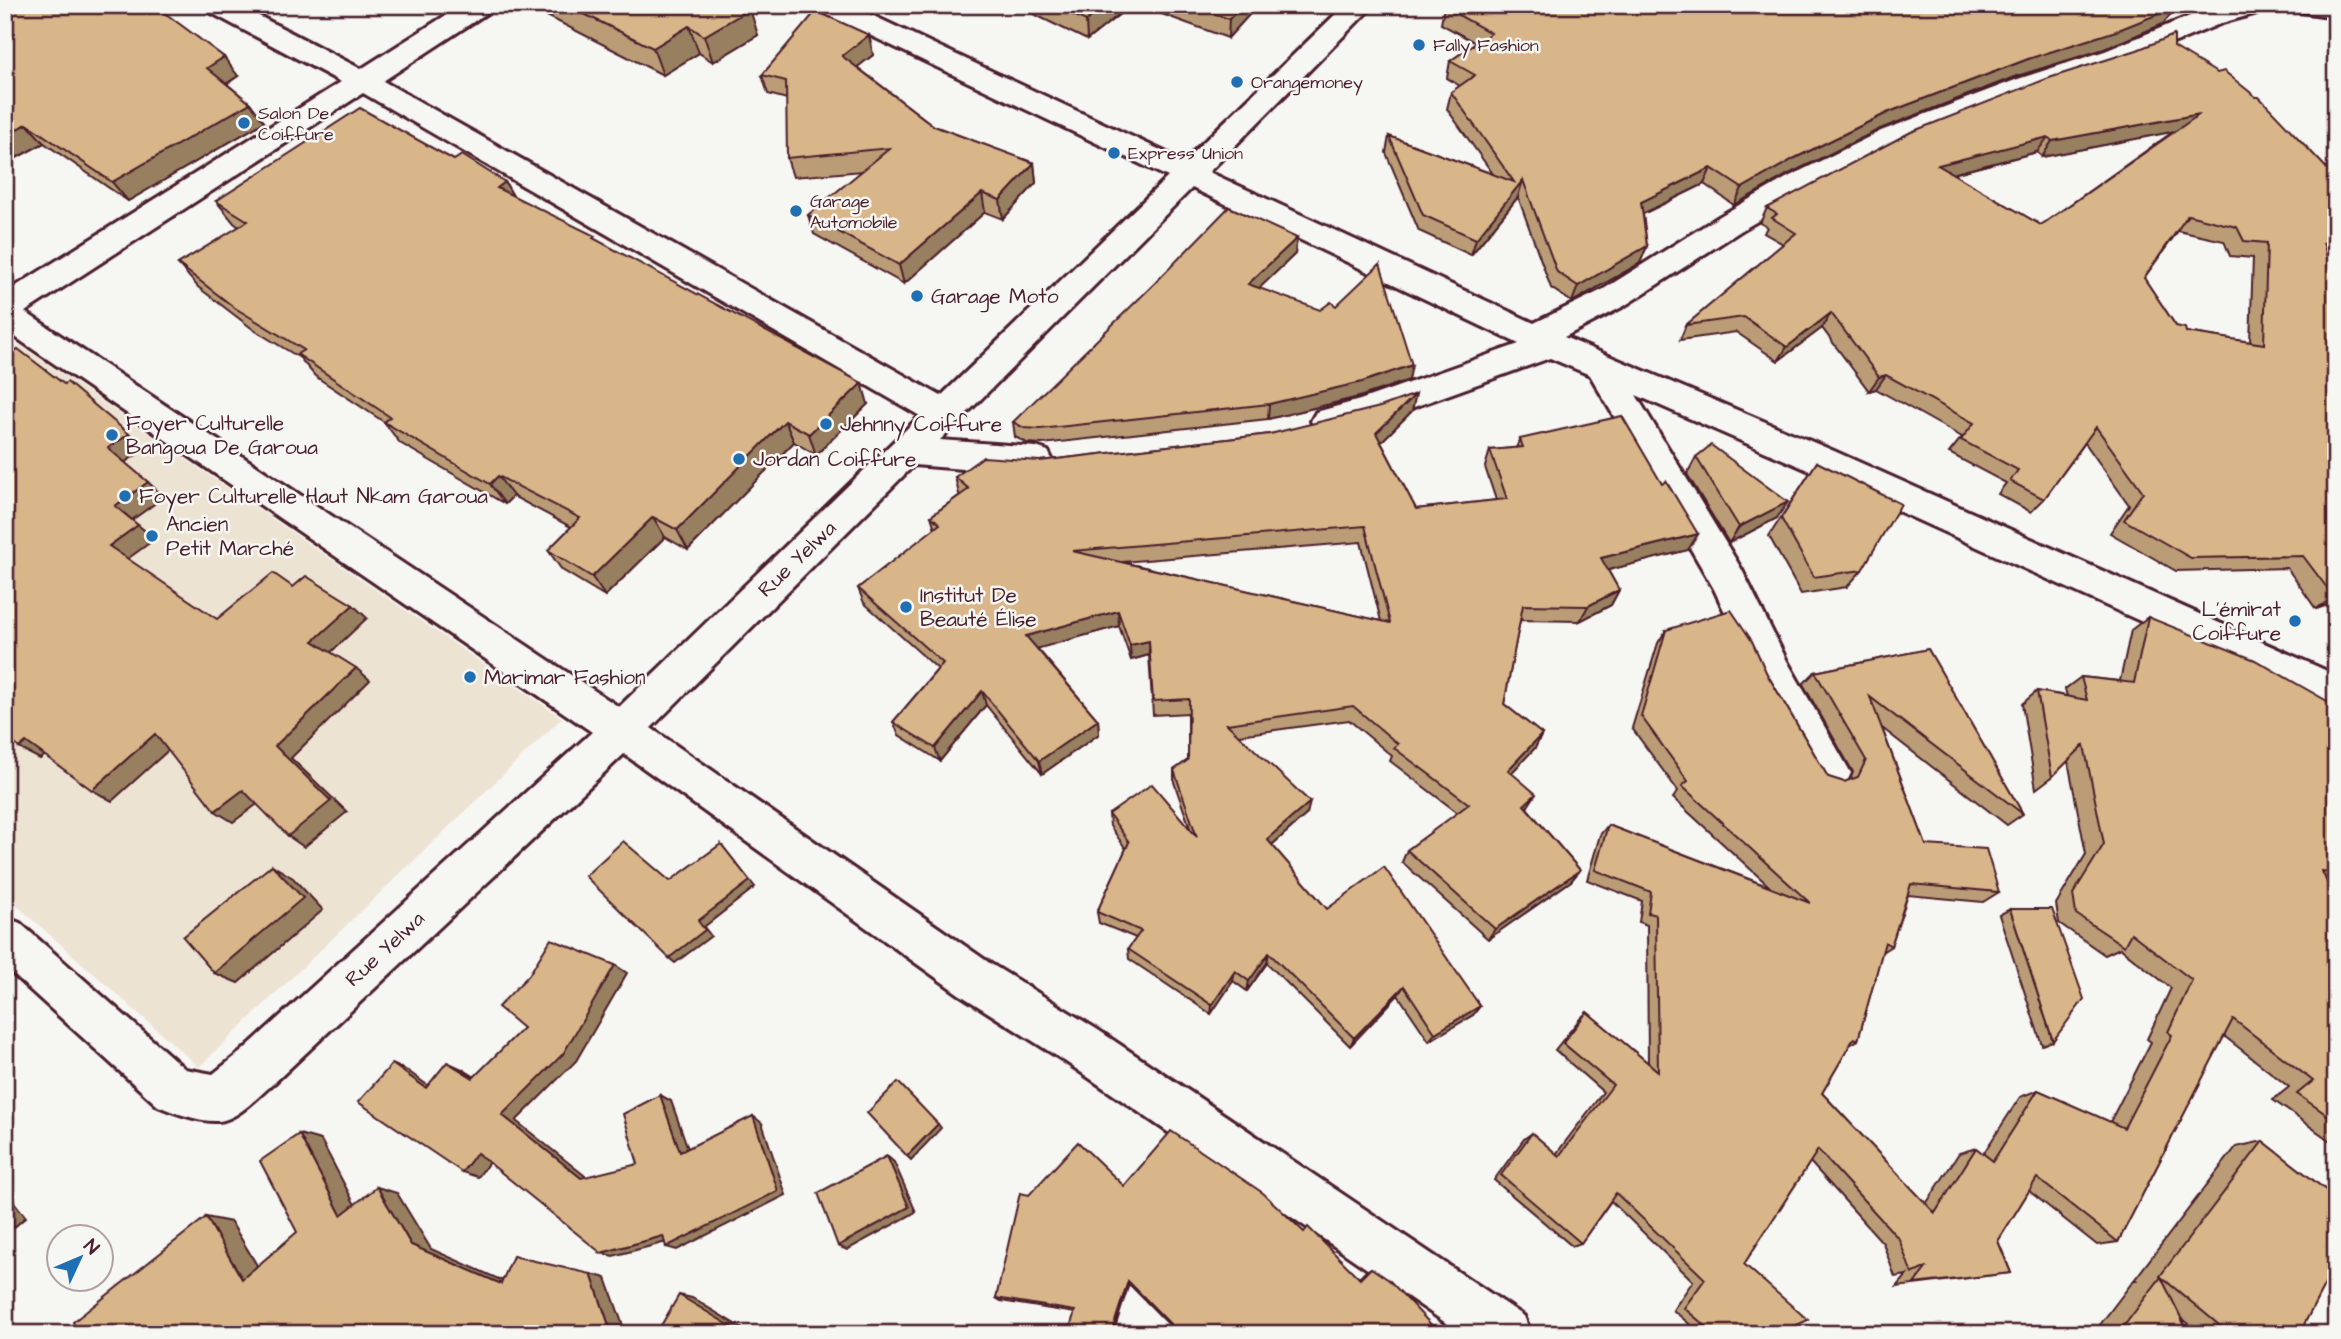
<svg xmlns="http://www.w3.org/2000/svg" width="2341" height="1339" font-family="'Architects Daughter',sans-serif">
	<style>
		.built { fill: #ede3d3 }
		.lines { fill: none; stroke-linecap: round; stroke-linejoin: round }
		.minor-casing { stroke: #4a1f2b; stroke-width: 6 }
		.secondary-casing { stroke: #4a1f2b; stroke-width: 6 }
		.minor { fill: #f6f6f2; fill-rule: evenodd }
		.secondary { fill: #f6f6f2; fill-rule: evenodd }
		.wall { fill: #ba9d77; stroke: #4a1f2b; stroke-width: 2; fill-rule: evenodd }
		.shaded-wall { fill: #977f61; stroke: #4a1f2b; stroke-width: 2 }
		.building { fill: #d8b68a; stroke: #4a1f2b; stroke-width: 2; fill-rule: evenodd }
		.poi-dot { fill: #1f6fb2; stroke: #f6f6f2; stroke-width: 2.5 }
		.labels { text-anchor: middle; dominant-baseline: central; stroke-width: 5; stroke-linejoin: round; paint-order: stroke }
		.far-poi-label { font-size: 18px; fill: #4a1f2b; stroke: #f6f6f2; text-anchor: start }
		.poi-label { font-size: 21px; fill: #4a1f2b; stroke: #f6f6f2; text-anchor: start }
		.street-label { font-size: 21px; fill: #4a1f2b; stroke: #f6f6f2 }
	</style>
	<rect width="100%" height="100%" fill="#f6f6f2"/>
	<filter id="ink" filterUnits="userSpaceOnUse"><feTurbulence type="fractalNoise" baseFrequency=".0143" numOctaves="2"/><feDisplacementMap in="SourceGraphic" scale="14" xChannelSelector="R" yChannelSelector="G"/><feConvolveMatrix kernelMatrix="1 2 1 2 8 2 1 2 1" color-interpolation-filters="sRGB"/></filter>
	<g filter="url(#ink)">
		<polygon class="built" points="20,345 562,718 199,1067 5,895 5,355"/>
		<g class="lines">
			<g class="minor-casing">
				<path id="minor" d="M204 5H238L361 69 462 5H494L490 11 383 81 941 396 1168 177 819 11 815 5H850L1184 161 1345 5H1374L1209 172 1534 323 1602 290 1720 216 1788 177 1881 131 2018 79 2105 51 2202 11 2224 5H2268L2264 11 2222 23 2125 63 2038 91 1901 145 1810 191 1742 230 1624 306 1564 337 1834 451 2336 675V710L1810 471 1636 395 1742 570 1787 661 1851 773 1845 786 1831 791 1817 786 1759 685 1714 589 1590 375 1550 358 1364 425 1328 434 1316 430 1311 421 1316 412 1360 400 1519 344 1192 188 940 440 1036 447 1048 451 1053 461 1048 471 1036 475 914 465 651 728 991 964 1098 1030 1524 1316 1531 1334H1462L1066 1062 959 994 624 754 274 1083C259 1095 238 1120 218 1121 200 1122 175 1113 158 1106L5 967V917L20 923 185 1069 213 1074 242 1051 592 732 5 330V293L341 82 208 11ZM363 93 920 416 619 707 25 312Z"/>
			</g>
			<g class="secondary-casing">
				<polygon id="secondary" points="2290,5 2336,5 2336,17 2294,11"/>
			</g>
			<use href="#minor" class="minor"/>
			<use href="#secondary" class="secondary"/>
		</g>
		<g class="wall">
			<polygon points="5,5 238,76 227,84 250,103 264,122 128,201 44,143 5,164"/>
			<polygon points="542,5 743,5 758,35 713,62 699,53 663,75 547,16"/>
			<polygon points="1015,5 1131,5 1087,40"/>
			<polygon points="1137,5 1258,5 1228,38"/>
			<polygon points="1444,7 2163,24 2104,49 2017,76 1880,129 1787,175 1734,205 1704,184 1643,214 1647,246 1640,263 1572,302 1551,288 1518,197 1471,255 1419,231 1386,153 1389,136 1493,174 1447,109 1451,92 1460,86 1447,78 1450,61 1476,43 1441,24"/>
			<polygon points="869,35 873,55 857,67 934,126 1034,163 1036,183 1003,219 985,212 904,284 814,234 808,215 863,171 793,177 787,158 787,99 768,94 762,75"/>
			<path d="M2174 47 2336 178V602L2316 609 2287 568 2176 571 2110 533 2129 505 2085 443 2044 499 2031 512 1998 494 2006 483 1949 453 1962 437 1876 389 1869 391 1822 328 1778 361 1736 332 1680 340 1686 325 1783 244 1764 233 1767 227 1760 223 1767 208ZM2174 131 2041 225 1953 174 2037 152 2042 157ZM2178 231 2224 241 2230 256 2253 258 2250 342 2186 332 2176 326 2144 278Z"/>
			<polygon points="454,160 505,182 513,196 596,240 868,404 816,455 794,442 688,550 665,537 605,596 562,570 548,550 571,527 513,496 505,504 400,443 384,422 315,376 300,358 254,330 198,287 178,264 239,227 234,223 216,201"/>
			<polygon points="1297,238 1295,254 1259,288 1409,380 1359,397 1268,419 1042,444 1027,443 1015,437 1013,422"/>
			<path d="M1412 411 1381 442 1416 509 1496 500 1485 467 1490 450 1516 448 1520 439 1662 484 1698 534 1688 550 1608 570 1619 590 1611 605 1580 621 1520 620 1504 704 1542 734 1535 748 1511 773 1528 806 1527 808 1580 870 1571 881 1488 939 1402 862 1407 850 1458 813 1390 761 1392 756 1349 720 1239 735 1307 814 1272 845 1327 909 1480 1006 1473 1015 1429 1041 1398 995 1350 1046 1267 963 1247 991 1233 981 1211 1014 1129 959 1128 949 1136 938 1099 923 1097 912 1126 849 1110 826 1109 814 1190 828 1174 782V770L1188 760V713L1153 715 1149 655 1131 660 1119 626 1037 648 1098 720 1099 734 1042 774 986 705 940 761 899 735 893 722 938 669 864 603 858 588 935 529 931 516 960 495 959 494 955 477 1040 461 1270 434ZM1361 542 1381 621 1122 562Z"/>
			<polygon points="1696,457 1777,518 1729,543 1687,474"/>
			<polygon points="1817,462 1862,570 1847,587 1801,594 1769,536"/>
			<polygon points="2148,617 2336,706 2336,887 2329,886 2336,903 2336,1145 2273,1100 2289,1087 2224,1036 2118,1242 2097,1245 2029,1191 1998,1241 2011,1273 1897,1287 1907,1275 1895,1277 1883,1243 1810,1162 1744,1264 1777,1334 1701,1334 1673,1310 1693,1281 1611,1201 1581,1243 1572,1246 1494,1180 1524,1139 1532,1133 1556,1154 1603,1092 1555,1050 1579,1020 1587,1012 1648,1063 1647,925 1639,922 1642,901 1587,880 1600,835 1608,825 1770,887 1673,798 1678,791 1632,728 1658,643 1666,630 1767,674 1828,777 1844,782 1850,780 1853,772 1803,684 1815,672 1928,649 2023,814 2007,825 1882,728 1926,845 1999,892 1983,902 1908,895 1891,946 1882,952 1858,1040 1850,1045 1822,1093 1926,1204 1959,1153 1976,1148 1983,1154 2020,1097 2038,1090 2110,1122 2151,1042 2147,1039 2171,988 2120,948 2105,955 2059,923 2056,904 2086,854 2068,761 2052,777 2036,789 2022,704 2037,691 2067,696 2065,689 2081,677 2120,681 2131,630"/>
			<polygon points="2010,909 2053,1041 2042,1045 1999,915"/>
			<polygon points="2263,1141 2336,1198 2336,1275 2331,1272 2299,1334 2200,1334 2182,1318 2189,1334 2093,1334 2134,1280 2136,1280 2135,1279 2236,1147"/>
			<polygon points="1124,1186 1304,1232 1359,1278 1366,1271 1371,1268 1440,1334 1178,1334 1129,1284 1075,1313 1001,1301 996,1298 1029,1195"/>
			<polygon points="1883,1328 1895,1334 1860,1334 1863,1330"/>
		</g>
		<g class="shaded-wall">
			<polygon points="1106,5 1131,5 1087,40 1086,21"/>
			<polygon points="1242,5 1258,5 1228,38 1229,19"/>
			<polygon points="2176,7 2163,24 2104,49 2017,76 1880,129 1787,175 1734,205 1742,188 1795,158 1889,112 2028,59"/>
			<polygon points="750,9 758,35 713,62 704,36"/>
			<polygon points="689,26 699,53 663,75 653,48"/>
			<polygon points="869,35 873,55 847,75 842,56"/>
			<polygon points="224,57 238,76 221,87 207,68"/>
			<polygon points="250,103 264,122 128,201 112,182"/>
			<polygon points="2200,114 2187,129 2042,157 2052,141"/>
			<polygon points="27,124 44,143 5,164 5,135"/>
			<polygon points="2048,137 2037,152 1928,180 1938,165"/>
			<polygon points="1034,163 1036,183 1003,219 1000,200"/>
			<polygon points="1711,168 1704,184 1634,218 1641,202"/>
			<polygon points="1523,180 1518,197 1471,255 1476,239"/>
			<polygon points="505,182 518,205 497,188"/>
			<polygon points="982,193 985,212 904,284 899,265"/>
			<polygon points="1297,238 1295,254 1247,300 1248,284"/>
			<polygon points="1647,246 1640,263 1572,302 1578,286"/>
			<polygon points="1831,313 1822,328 1778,361 1787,347"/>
			<polygon points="1412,365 1409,380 1359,397 1268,419 1269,404"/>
			<polygon points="1886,375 1876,389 1869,391 1879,377"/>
			<polygon points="862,383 868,404 816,455 809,434"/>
			<polygon points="1416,394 1412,411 1373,450 1376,433"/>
			<polygon points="785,421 794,442 688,550 677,530"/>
			<polygon points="129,434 145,449 124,463 108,448"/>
			<polygon points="498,476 513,496 505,504 490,484"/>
			<polygon points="148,482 164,497 132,520 115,506"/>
			<polygon points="1788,502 1777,518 1729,543 1739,527"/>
			<polygon points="653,517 665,537 605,596 592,577"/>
			<polygon points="138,525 155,539 126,560 109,546"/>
			<polygon points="1698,534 1688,550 1593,574 1601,558"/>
			<polygon points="1619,590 1611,605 1580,621 1588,606"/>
			<polygon points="2336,596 2336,602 2316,609 2334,597"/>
			<polygon points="353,605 367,618 328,655 313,641"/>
			<polygon points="1118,611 1119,626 1029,651 1026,636"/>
			<polygon points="1149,641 1149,655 1131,660 1130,645"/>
			<polygon points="356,668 370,680 291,758 347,812 304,847 288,836 275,746"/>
			<polygon points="982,691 986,705 940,761 935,748"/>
			<polygon points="1098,720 1099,734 1042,774 1039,761"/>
			<polygon points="155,734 173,746 112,801 92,790"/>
			<polygon points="1542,734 1535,748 1502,783 1508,770"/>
			<polygon points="26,742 47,754 40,759 19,748"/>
			<polygon points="243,790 260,802 233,822 215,811"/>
			<polygon points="1536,794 1528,806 1517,817 1524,805"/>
			<polygon points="1310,802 1307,814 1265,851 1267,839"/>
			<polygon points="721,844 755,887 704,927 711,936 675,963 669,958 698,921"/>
			<polygon points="272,865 293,878 323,910 238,983 214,973"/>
			<polygon points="1580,870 1571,881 1488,939 1495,929"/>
			<polygon points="1269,953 1267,963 1247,991 1249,981"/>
			<polygon points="615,965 627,973 576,1061 516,1121 594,1183 581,1178 502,1115"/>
			<polygon points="1235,971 1233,981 1211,1014 1212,1005"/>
			<polygon points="1404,986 1398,995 1350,1046 1354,1038"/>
			<polygon points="1480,1006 1473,1015 1429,1041 1435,1033"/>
			<polygon points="447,1062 462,1069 488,1085 473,1078"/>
			<polygon points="392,1064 408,1071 441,1095 426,1088"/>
			<polygon points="660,1095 671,1101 691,1157 680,1152"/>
			<polygon points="753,1116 762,1123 786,1195 677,1250 666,1247"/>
			<polygon points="938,1124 941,1128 911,1160 907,1156"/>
			<polygon points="299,1134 321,1140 363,1220 341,1215"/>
			<polygon points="477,1153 492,1158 478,1177 462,1172"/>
			<polygon points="887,1156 894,1162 916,1212 847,1250 838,1246"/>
			<polygon points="377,1187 397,1193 431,1249 519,1288 501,1284 411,1245"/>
			<polygon points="5,1191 26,1217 5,1235"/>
			<polygon points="206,1217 231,1222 267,1282 242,1279"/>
			<polygon points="663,1236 674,1240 613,1256 601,1253"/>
			<polygon points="591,1274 606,1278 626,1334 612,1334"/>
			<polygon points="1128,1281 1129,1284 1113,1334 1111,1334"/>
			<polygon points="679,1295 692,1298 743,1329 741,1334 728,1334"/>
		</g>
		<g class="building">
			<polygon points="5,5 154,5 224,57 207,68 250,103 112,182 27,124 5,135"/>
			<polygon points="566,5 743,5 750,9 704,36 689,26 653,48"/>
			<polygon points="1053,5 1106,5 1086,21"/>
			<polygon points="1189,5 1242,5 1229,19"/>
			<polygon points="1447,5 2176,5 2176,7 2116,31 2028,59 1889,112 1795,158 1742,188 1711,168 1641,202 1647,246 1578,286 1557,272 1523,180 1476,239 1423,215 1389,136 1514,182 1451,92 1475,75 1450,61 1491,33 1444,7"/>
			<polygon points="816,11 869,35 842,56 934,126 1034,163 1000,200 982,193 899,265 808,215 890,148 787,158 786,81 762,75"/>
			<path d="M2174 35V47L2217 73 2224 71 2256 97H2259L2336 178V261L2323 242 2336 289V596L2334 597 2303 556 2191 558 2124 520 2143 492 2096 427 2044 499 2010 481 2018 470 1961 440 1974 423 1886 375 1879 377 1831 313 1787 347 1744 317 1686 325 1796 233 1772 218 1777 214 1767 208 1911 132 2049 78 2137 50ZM2200 114 2041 225 1938 165 2048 137 2052 141ZM2188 215 2237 227 2244 241 2267 243 2264 344 2186 332 2185 328 2176 326 2144 278Z"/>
			<polygon points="360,108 454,160 462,155 505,182 497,188 595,236 593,238 862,383 809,434 785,421 677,530 653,517 592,577 548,550 580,518 498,476 490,484 384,422 390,417 297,354 304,350 235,308 178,264 248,221 216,201"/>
			<polygon points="1229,207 1297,238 1248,284 1320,310 1331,302 1336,306 1380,264 1412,365 1362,382 1269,404 1040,429 1024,428 1013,422 1154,284"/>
			<polygon points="18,349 64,384 67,382 129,434 108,448 148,482 115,506 138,525 109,546 217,619 273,573 293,587 306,576 353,605 313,641 356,668 275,746 331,801 288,836 243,790 215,811 155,734 92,790 26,742 19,748 5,734 5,357"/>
			<path d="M1416 394 1376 433 1416 509 1507 499 1490 450 1523 447 1520 439 1622 416 1662 484 1666 481 1698 534 1601 558 1619 590 1588 606 1523 605 1504 704 1542 734 1508 770 1536 794 1524 805 1580 870 1495 929 1407 850 1469 804 1394 748 1398 744 1353 706 1227 724 1310 802 1267 839 1327 909 1384 867 1480 1006 1435 1033 1404 986 1354 1038 1269 953 1249 981 1235 971 1212 1005 1128 949 1141 931 1097 912 1129 842 1109 814 1152 784 1197 837 1174 770 1188 760 1189 699 1153 701 1149 641 1130 645 1118 611 1026 636 1098 720 1039 761 982 691 935 748 893 722 943 663 858 588 940 524 931 516 969 489 955 477 983 457 1040 461 1270 434 1380 407ZM1365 526 1390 623 1072 551Z"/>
			<polygon points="1711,445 1788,502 1739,527 1696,457"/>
			<polygon points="1817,462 1901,504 1862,570 1814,577 1781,518"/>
			<polygon points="1731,610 1752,641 1767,674 1828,777 1844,782 1858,777 1866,760 1815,672 1928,649 2023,814 1870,697 1926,845 1986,849 1999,892 1911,884 1891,946 1885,942 1858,1040 1854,1038 1822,1093 1935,1213 1976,1148 1993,1161 2038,1090 2124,1128 2172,1035 2168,1032 2192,980 2131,933 2124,946 2076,914 2073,894 2104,844 2084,745 2052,777 2037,691 2087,700 2081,677 2134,683 2148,617 2255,660 2336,706 2336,873 2322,871 2336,903 2336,1121 2297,1094 2313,1081 2233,1019 2118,1242 2037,1178 1998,1241 2011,1273 1914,1284 1927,1267 1912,1274 1899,1239 1818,1150 1744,1264 1808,1320 1777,1334 1715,1334 1684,1308 1705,1279 1616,1193 1581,1243 1501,1175 1532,1133 1559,1156 1613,1085 1563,1043 1587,1012 1658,1071 1656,915 1648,913 1651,892 1595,870 1608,825 1810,903 1682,786 1688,781 1641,716 1666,630"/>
			<polygon points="623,841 670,881 721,844 750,881 698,921 705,930 669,958 585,876"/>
			<polygon points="272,865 303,898 214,973 183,937"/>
			<polygon points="2010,909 2052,909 2084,999 2053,1041"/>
			<polygon points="551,939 615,965 563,1054 502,1115 581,1178 638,1164 623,1114 660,1095 680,1152 753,1116 778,1191 666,1247 663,1236 601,1253 477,1153 462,1172 358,1102 392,1064 426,1088 447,1062 473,1078 523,1028 498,1007 529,975"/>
			<polygon points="898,1082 938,1124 907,1156 867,1113"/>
			<polygon points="1171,1131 1263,1193 1304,1232 1308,1227 1360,1279 1371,1268 1389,1280 1440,1334 1180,1334 1128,1281 1111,1334 1068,1334 1075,1311 996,1298 1020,1193 1029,1195 1078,1142 1124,1186"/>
			<polygon points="299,1134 341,1215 377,1187 411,1245 501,1284 513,1256 591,1274 612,1334 78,1334 73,1322 206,1217 242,1279 297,1232 260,1161"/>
			<polygon points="2263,1141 2336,1198 2336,1263 2299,1334 2230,1334 2160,1276"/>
			<polygon points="887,1156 909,1207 838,1246 818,1193"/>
			<polygon points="5,1208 10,1214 5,1218"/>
			<polygon points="2161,1277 2189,1334 2118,1334"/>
			<polygon points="679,1295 732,1327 728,1334 656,1334"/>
			<polygon points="1883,1328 1895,1334 1879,1334"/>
		</g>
	</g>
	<g class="poi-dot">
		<circle cx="1419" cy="45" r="7"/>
		<circle cx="1237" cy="82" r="7"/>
		<circle cx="244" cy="123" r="7"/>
		<circle cx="1114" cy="153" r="7"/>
		<circle cx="796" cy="211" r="7"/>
		<circle cx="917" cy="296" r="7"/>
		<circle cx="826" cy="424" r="7"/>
		<circle cx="112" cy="435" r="7"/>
		<circle cx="739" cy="459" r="7"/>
		<circle cx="125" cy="496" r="7"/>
		<circle cx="152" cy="536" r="7"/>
		<circle cx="906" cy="607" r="7"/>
		<circle cx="2295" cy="621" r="7"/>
		<circle cx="470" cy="677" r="7"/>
	</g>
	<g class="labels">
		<g class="far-poi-label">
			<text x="1433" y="45">Fally Fashion</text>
			<text x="1251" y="82">Orangemoney</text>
			<text x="258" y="113">Salon De<tspan x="258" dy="21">Coiffure</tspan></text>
			<text x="1128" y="153">Express Union</text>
			<text x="810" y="201">Garage<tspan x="810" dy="21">Automobile</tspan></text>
		</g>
		<g class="poi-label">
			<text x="931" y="296">Garage Moto</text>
			<text x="126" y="423">Foyer Culturelle<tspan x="126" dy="24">Bangoua De Garoua</tspan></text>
			<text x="840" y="424">Jehnny Coiffure</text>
			<text x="753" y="459">Jordan Coiffure</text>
			<text x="139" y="496">Foyer Culturelle Haut Nkam Garoua</text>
			<text x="166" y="524">Ancien<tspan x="166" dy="24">Petit Marché</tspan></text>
			<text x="920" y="595">Institut De<tspan x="920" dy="24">Beauté Élise</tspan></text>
			<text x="2281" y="609" text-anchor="end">L'émirat<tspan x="2281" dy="24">Coiffure</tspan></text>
			<text x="484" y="677">Marimar Fashion</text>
		</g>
		<g class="street-label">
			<text transform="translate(797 559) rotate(-44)">Rue Yelwa</text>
			<text transform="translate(385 949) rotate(-43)">Rue Yelwa</text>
		</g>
	</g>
	<rect width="2341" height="1339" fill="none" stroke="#f6f6f2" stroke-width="28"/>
	<rect x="14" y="14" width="2313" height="1311" fill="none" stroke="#4a1f2b" stroke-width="2.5" filter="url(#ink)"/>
	<g transform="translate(80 1258) rotate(46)"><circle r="33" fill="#f6f6f2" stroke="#b1a0a2" stroke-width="2"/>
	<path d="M0-5L12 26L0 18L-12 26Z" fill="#1f6fb2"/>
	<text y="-10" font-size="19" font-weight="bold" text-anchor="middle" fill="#4a1f2b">N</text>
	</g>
</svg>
